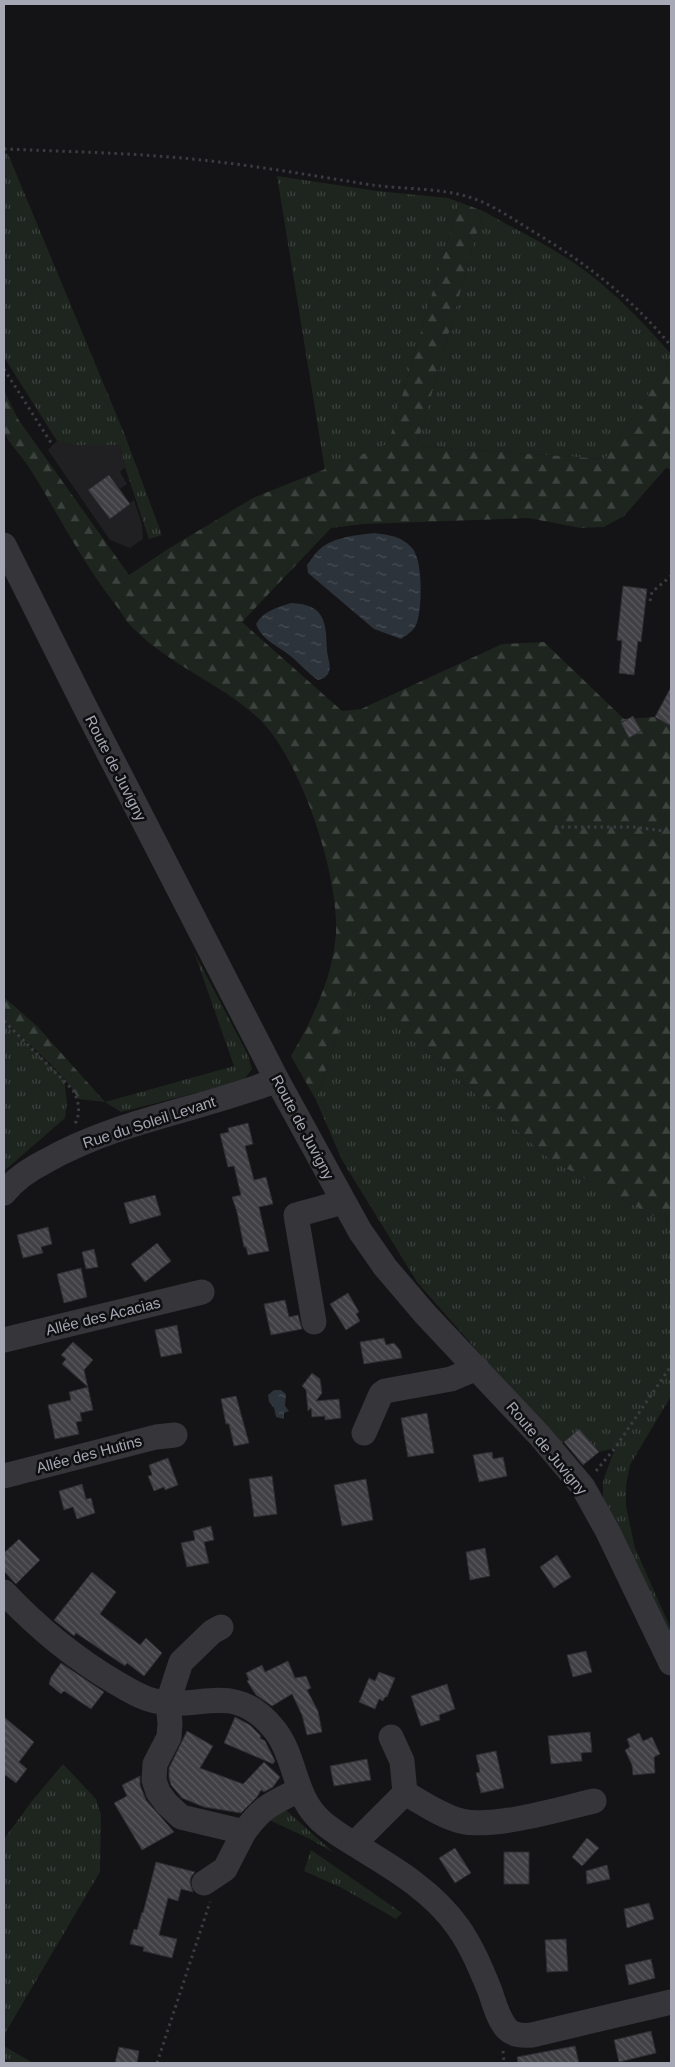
<svg xmlns="http://www.w3.org/2000/svg" width="675" height="2067" font-family="Arial,sans-serif">
	<style>
		.built { fill: #201f22 }
		.grass { fill: url(#grass-tufts) }
		.forest { fill: url(#forest-firs) }
		.water { fill: url(#water-ripples) }
		.building { fill: url(#building-back-hatch); stroke: #2e2d31 }
		.lines { fill: none; stroke-linecap: round; stroke-linejoin: round }
		.path { stroke: #3b3c41; stroke-width: 3; stroke-dasharray: 2.5 4; stroke-linecap: butt }
		.minor { stroke: #35353a; stroke-width: 25 }
		.labels { text-anchor: middle; dominant-baseline: central; stroke-width: 5; stroke-linejoin: round; paint-order: stroke }
		.street-label { font-size: 15px; fill: #a6a9b5; stroke: #0f0e10 }
	</style>
	<defs>
		<pattern id="grass-tufts" width="24" height="20" patternUnits="userSpaceOnUse" patternTransform="scale(1.25)"><rect width="24" height="20" fill="#1e251f"/><path d="M3 7l-1-3M5 7V3M7 7l1-3M15 17l-1-3M17 17v-4M19 17l1-3" fill="none" stroke="#3c423d"/></pattern>
		<pattern id="forest-firs" width="22" height="20" patternUnits="userSpaceOnUse" patternTransform="scale(1.25)"><rect width="22" height="20" fill="#1e251f"/><path d="M5 1l3.5 6h-7zM16 11l3.5 6h-7z" fill="#3c423d"/></pattern>
		<pattern id="water-ripples" width="26" height="14" patternUnits="userSpaceOnUse" patternTransform="scale(1.25)"><rect width="26" height="14" fill="#2c333a"/><path d="M2 4q2-2 4 0t4 0M15 11q2-2 4 0t4 0" fill="none" stroke="#484e54"/></pattern>
		<pattern id="building-back-hatch" width="6" height="6" patternUnits="userSpaceOnUse" patternTransform="scale(1.25)"><rect width="6" height="6" fill="#404045"/><path d="M-1 5l2 2M0 0l6 6M5-1l2 2" fill="none" stroke="#59595e"/></pattern>
	</defs>
	<rect width="100%" height="100%" fill="#141315"/>
	<polygon class="built" points="57,441 73,445 120,445 125,467 120,472 127,484 120,489 109,475 89,490 110,518 134,500 142,525 143,539 130,548 110,540 48,450"/>
	<g class="grass">
		<polygon points="4,153 8,154 124,433 162,535 149,539 125,467 120,445 73,445 57,441 4,357"/>
		<polygon points="277,176 377,191 448,198 459,202 388,444 325,470"/>
		<path d="M483 211C521 233 564 252 598 281 625 303 648 328 671 354V360L605 459 417 446Z"/>
		<polygon points="194,952 248,1055 252,1069 243,1081 121,1112 105,1102 234,1066"/>
		<polygon points="353,987 551,1160 666,1223 671,1215 671,1396 630,1465 626,1485 626,1506 635,1548 671,1629 671,1637 603,1500 603,1481 615,1448 599,1452 579,1429 560,1445 417,1282 342,1160 316,1100"/>
		<polygon points="4,1021 64,1079 67,1102 65,1118 4,1171"/>
		<polygon points="63,1764 96,1799 101,1815 100,1872 4,2035 4,1839 32,1801"/>
		<polygon points="279,1810 287,1811 334,1853 310,1839 267,1819"/>
		<polygon points="311,1850 402,1913 396,1919 342,1888 304,1871"/>
		<polygon points="4,2046 33,2063 4,2063"/>
	</g>
	<g class="forest">
		<path d="M459 202 483 211 417 446 605 459 671 360V470L666 468 624 516 604 527 581 528 528 518 363 524 331 528 242 622 342 711 361 709 502 644 544 642 624 719 671 716V1215L666 1223 551 1160 353 987 316 1100 291 1056C313 1018 333 977 336 933 339 875 300 755 256 716 219 683 170 665 135 630 128 624 123 616 118 608 91 574 69 535 47 497 41 487 35 476 28 466 23 457 5 440 4 430 2 417 4 403 4 390L18 419 129 575 168 549 253 498 388 444Z"/>
		<path d="M4 997 38 1027 105 1102 78 1099C66 1073 25 1042 4 1021Z"/>
	</g>
	<g class="water">
		<path d="M374 533C389 535 402 536 412 548 423 560 422 604 418 619 416 629 409 634 401 639L374 629 308 573 307 565C311 560 315 553 320 549 333 537 357 535 374 533Z"/>
		<path d="M291 603C326 604 326 623 327 651 328 659 332 667 328 674 325 678 322 679 318 680 309 674 302 666 294 659 281 647 262 641 256 624 263 611 278 607 291 603Z"/>
		<polygon points="274,1390 281,1390 286,1394 285,1406 289,1411 284,1413 284,1419 276,1417 274,1408 269,1402 268,1395"/>
	</g>
	<g class="building">
		<polygon points="109,475 130,504 110,519 88,490"/>
		<polygon points="623,586 647,589 641,642 638,641 634,675 619,673 622,641 617,640"/>
		<polygon points="671,687 671,726 655,717"/>
		<polygon points="633,716 641,731 629,738 621,723"/>
		<polygon points="248,1123 253,1144 245,1146 254,1180 266,1177 273,1204 259,1207 269,1251 248,1255 246,1247 244,1247 237,1212 232,1197 241,1195 234,1166 228,1167 220,1134 229,1132 228,1128"/>
		<polygon points="155,1195 161,1215 130,1224 124,1203"/>
		<polygon points="48,1227 52,1244 41,1247 43,1253 23,1258 17,1235"/>
		<polygon points="157,1243 171,1261 145,1282 131,1264"/>
		<polygon points="94,1249 98,1267 86,1269 82,1252"/>
		<polygon points="81,1268 87,1297 64,1303 57,1274"/>
		<polygon points="348,1293 359,1312 356,1314 360,1321 346,1330 330,1304"/>
		<polygon points="285,1300 289,1317 298,1315 302,1329 271,1335 264,1304"/>
		<polygon points="177,1325 182,1353 161,1357 155,1330"/>
		<polygon points="384,1338 386,1345 394,1343 400,1350 402,1358 364,1364 360,1342"/>
		<polygon points="73,1342 93,1360 84,1370 93,1410 80,1413 82,1421 76,1422 79,1434 55,1439 48,1405 71,1400 69,1392 88,1387 62,1364 66,1359 61,1355"/>
		<polygon points="312,1373 320,1379 322,1393 316,1401 339,1399 341,1418 325,1420 325,1416 312,1417 311,1408 308,1411 306,1390 302,1386"/>
		<polygon points="236,1396 249,1443 234,1446 229,1424 226,1424 221,1399"/>
		<polygon points="427,1413 434,1453 408,1457 401,1418"/>
		<polygon points="579,1429 599,1452 583,1465 564,1442"/>
		<polygon points="492,1452 493,1459 503,1457 507,1476 479,1482 473,1455"/>
		<polygon points="168,1458 178,1485 165,1490 164,1487 154,1491 148,1476 152,1475 149,1465"/>
		<polygon points="272,1476 277,1514 254,1517 249,1479"/>
		<polygon points="366,1479 373,1520 342,1526 334,1485"/>
		<polygon points="82,1484 86,1499 91,1498 95,1513 77,1519 73,1507 64,1510 59,1491"/>
		<polygon points="211,1526 214,1540 204,1542 209,1563 187,1567 181,1543 195,1540 193,1531"/>
		<polygon points="19,1539 40,1560 16,1584 4,1571 4,1553"/>
		<polygon points="485,1548 490,1576 470,1580 466,1552"/>
		<polygon points="557,1555 571,1577 554,1588 540,1567"/>
		<polygon points="92,1572 116,1592 100,1614 140,1645 146,1638 162,1653 144,1676 127,1663 125,1666 76,1633 74,1636 54,1620"/>
		<polygon points="586,1651 592,1672 573,1677 567,1655"/>
		<polygon points="288,1661 295,1678 306,1676 311,1688 307,1690 318,1711 322,1732 307,1735 302,1715 292,1694 272,1706 256,1695 247,1681 249,1680 246,1673 262,1665 265,1672"/>
		<polygon points="61,1663 104,1692 91,1709 64,1691 61,1694 49,1684 51,1677"/>
		<polygon points="379,1672 395,1678 387,1697 385,1697 383,1701 379,1699 375,1709 359,1702 369,1678 375,1681"/>
		<polygon points="447,1684 455,1709 439,1715 440,1720 421,1726 411,1696"/>
		<polygon points="4,1717 34,1742 19,1762 27,1769 16,1783 4,1774"/>
		<polygon points="235,1717 250,1725 261,1736 260,1738 265,1741 275,1761 273,1764 224,1743"/>
		<polygon points="187,1731 213,1746 200,1768 243,1784 264,1762 280,1777 273,1787 264,1792 261,1790 257,1797 241,1813 204,1807 182,1798 171,1785 169,1778 169,1768"/>
		<polygon points="590,1732 592,1752 581,1753 582,1761 551,1764 548,1736"/>
		<polygon points="639,1733 643,1741 652,1737 660,1754 654,1757 655,1773 633,1775 632,1765 625,1750 630,1747 627,1739"/>
		<polygon points="496,1751 504,1788 481,1793 476,1773 480,1772 476,1755"/>
		<polygon points="367,1759 371,1780 334,1786 330,1766"/>
		<polygon points="140,1776 140,1785 146,1800 174,1832 142,1850 114,1803 127,1796 122,1785"/>
		<polygon points="587,1838 599,1848 582,1866 572,1857"/>
		<polygon points="455,1848 471,1873 455,1883 439,1858"/>
		<rect x="504" y="1852" width="25" height="32"/>
		<polygon points="156,1862 195,1872 191,1877 190,1883 193,1892 181,1889 178,1901 168,1898 159,1935 177,1939 172,1958 143,1951 144,1947 130,1944 134,1929 137,1930 142,1912 143,1913"/>
		<polygon points="607,1865 610,1879 587,1884 586,1871"/>
		<polygon points="649,1903 654,1919 627,1928 624,1909"/>
		<polygon points="566,1939 568,1971 547,1972 545,1940"/>
		<polygon points="651,1959 655,1978 629,1985 625,1965"/>
		<polygon points="651,2031 656,2053 619,2062 614,2040"/>
		<polygon points="575,2046 579,2063 518,2063 517,2057"/>
		<polygon points="119,2047 139,2051 137,2063 115,2063"/>
	</g>
	<g class="lines">
		<g class="path">
			<path d="M4 149C75 152 147 153 219 162 270 168 321 177 372 185 407 190 447 187 480 201 497 208 513 219 529 229 583 261 631 297 671 346"/>
			<polyline points="4,369 53,446"/>
			<polyline points="650,601 652,592 671,576"/>
			<polyline points="555,827 634,827 671,832"/>
			<path d="M4 1021 73 1090C79 1102 81 1112 75 1124"/>
			<polyline points="596,1471 615,1448 671,1366"/>
			<polyline points="503,2051 504,2063"/>
			<polyline points="157,2063 210,1902"/>
		</g>
		<g class="minor">
			<polyline points="4,545 85,707 277,1080 360,1231 385,1267 425,1314 540,1436 583,1487 608,1532 671,1663"/>
			<path d="M4 1193C15 1179 30 1169 46 1161 118 1120 201 1110 277 1080"/>
			<polyline points="314,1322 296,1215 343,1202"/>
			<polyline points="4,1340 202,1292"/>
			<polyline points="364,1433 381,1394 385,1391 451,1379 477,1368"/>
			<polyline points="4,1476 156,1437 175,1435"/>
			<path d="M4 1592C37 1627 73 1657 115 1682 125 1688 136 1695 148 1699 197 1715 232 1677 274 1729 296 1756 293 1794 319 1819 331 1831 348 1840 362 1849 397 1870 434 1893 458 1927 472 1947 481 1969 490 1991 494 2003 498 2019 507 2029 513 2035 523 2036 532 2035L671 2002"/>
			<path d="M221 1627 212 1632 181 1662 168 1702 170 1723 169 1737 155 1764 154 1780 158 1792 167 1804 181 1817 244 1832C263 1806 271 1804 299 1790"/>
			<polyline points="391,1737 402,1761 405,1793"/>
			<path d="M354 1844 405 1793C423 1803 441 1816 461 1821 493 1829 560 1809 594 1801"/>
			<polyline points="204,1883 225,1869 244,1832"/>
		</g>
	</g>
	<g class="labels">
		<g class="street-label">
			<text transform="translate(116 768) rotate(63)">Route de Juvigny</text>
			<text transform="translate(149 1122) rotate(-18)">Rue du Soleil Levant</text>
			<text transform="translate(303 1127) rotate(62)">Route de Juvigny</text>
			<text transform="translate(103 1316) rotate(-14)">Allée des Acacias</text>
			<text transform="translate(547 1448) rotate(50)">Route de Juvigny</text>
			<text transform="translate(89 1454) rotate(-15)">Allée des Hutins</text>
		</g>
	</g>
	<rect width="675" height="2067" fill="none" stroke="#a6a9b5" stroke-width="10"/>
</svg>
